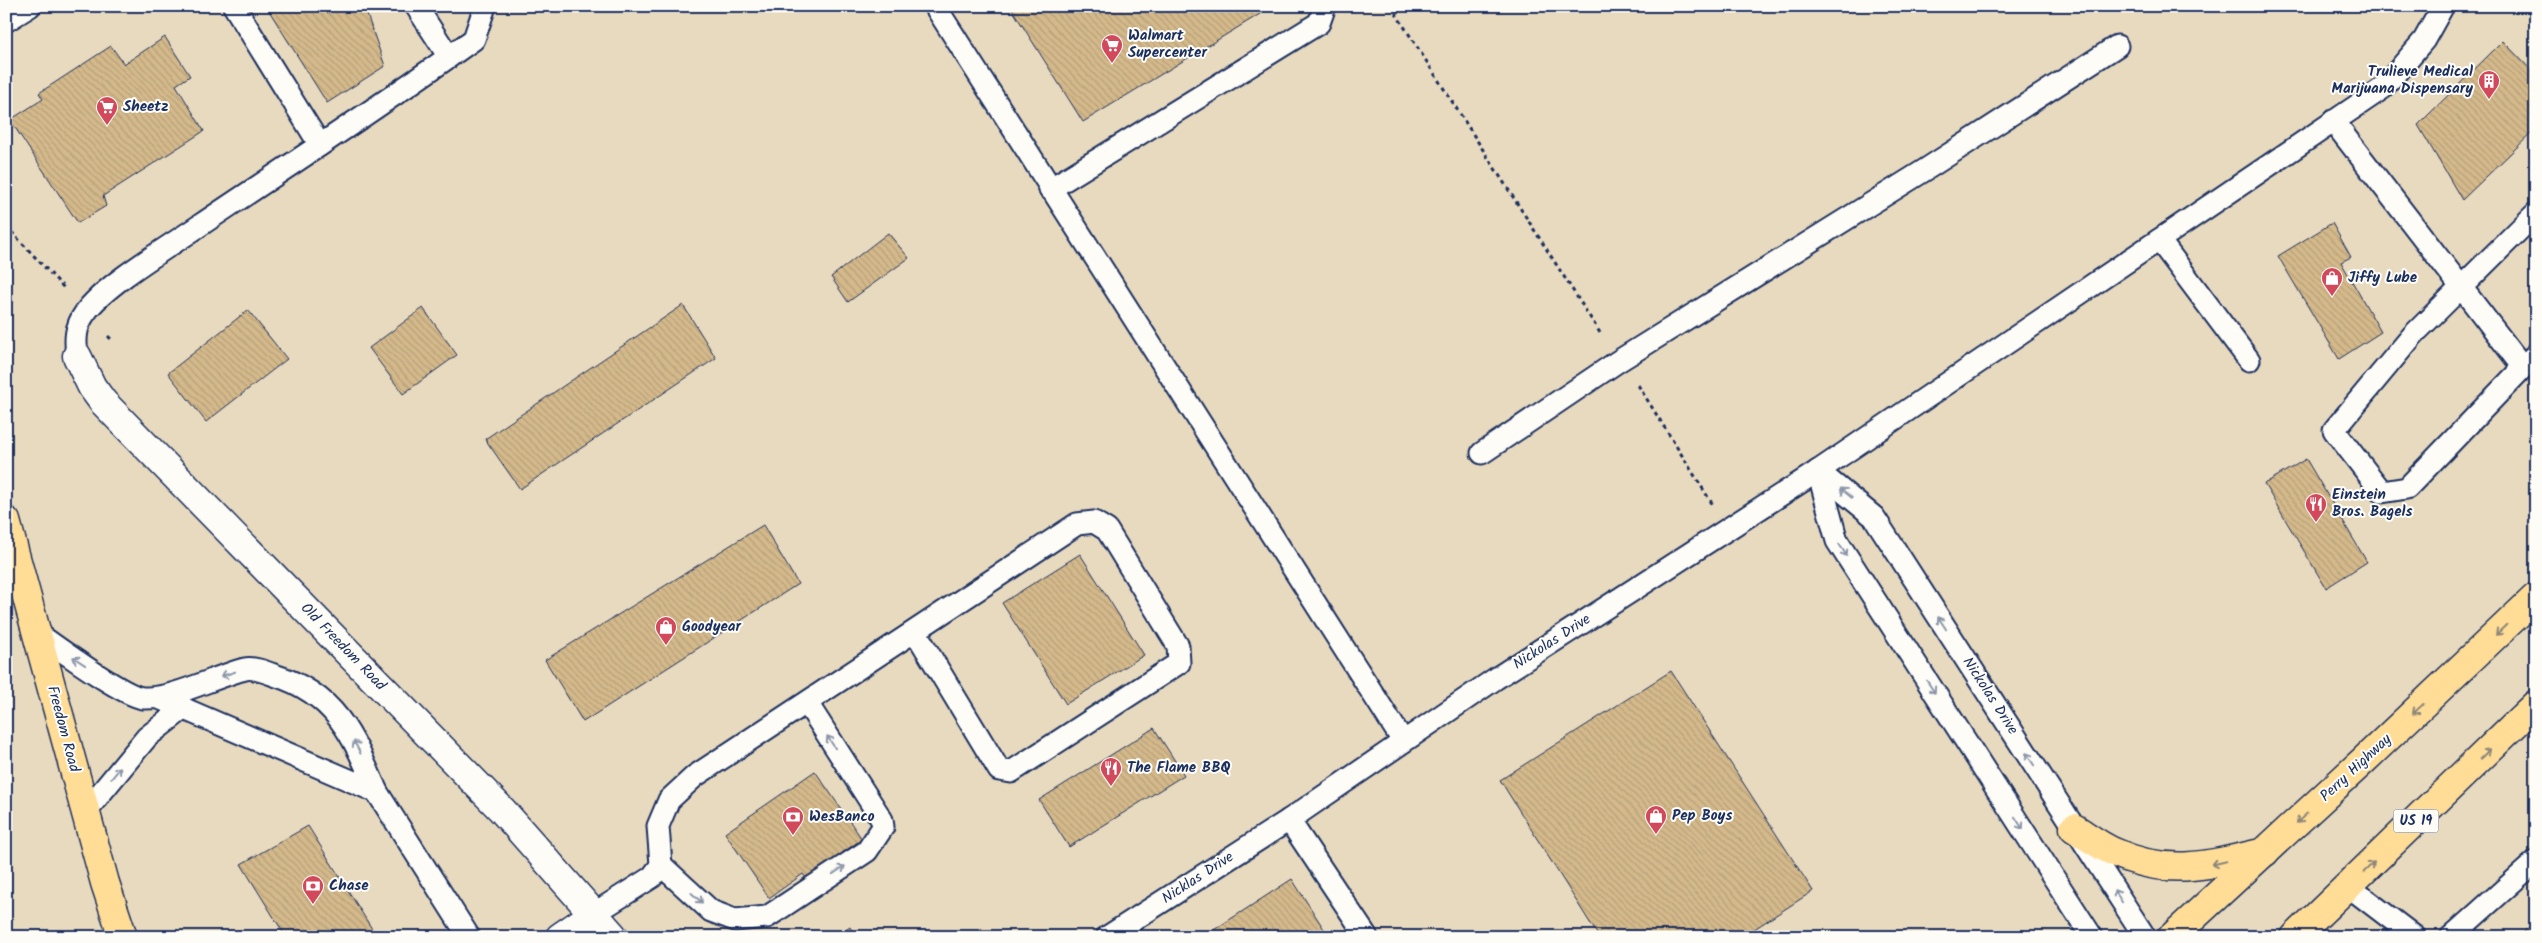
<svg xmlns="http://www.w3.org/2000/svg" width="2542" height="943" font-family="Kalam,sans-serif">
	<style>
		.built { fill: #e8dabf }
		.building { fill: url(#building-back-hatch); stroke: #1b2f5e }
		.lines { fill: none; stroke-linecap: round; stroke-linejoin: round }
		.service-casing { stroke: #1b2f5e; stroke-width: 25 }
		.minor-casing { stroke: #1b2f5e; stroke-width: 31 }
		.primary-casing { stroke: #1b2f5e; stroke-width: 31 }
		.path { stroke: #1b2f5e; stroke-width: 3; stroke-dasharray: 4 4; stroke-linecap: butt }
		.service { stroke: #fdfcf7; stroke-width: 21 }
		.minor { stroke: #fdfcf7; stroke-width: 28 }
		.primary { stroke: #ffdd96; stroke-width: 28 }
		.oneway { stroke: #8c96aa }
		.oneway2 { stroke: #8d867a }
		.labels { text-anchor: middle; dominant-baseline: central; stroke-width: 4; stroke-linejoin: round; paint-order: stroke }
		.shield { fill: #fdfcf7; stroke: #5f6c8c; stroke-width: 1 }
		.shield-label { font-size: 14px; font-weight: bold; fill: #1b2f5e }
		.poi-label { font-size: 15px; font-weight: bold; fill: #1b2f5e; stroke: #fdfcf7; text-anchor: start }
		.street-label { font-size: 15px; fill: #1b2f5e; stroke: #fdfcf7 }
	</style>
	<defs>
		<pattern id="building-back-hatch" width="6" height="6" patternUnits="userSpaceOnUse" patternTransform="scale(1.25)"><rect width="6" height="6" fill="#d4b98a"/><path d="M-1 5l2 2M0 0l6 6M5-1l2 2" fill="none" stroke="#b59f7a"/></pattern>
	</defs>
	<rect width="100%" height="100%" fill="#f1e8d6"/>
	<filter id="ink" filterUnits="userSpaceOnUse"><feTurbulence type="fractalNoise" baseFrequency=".02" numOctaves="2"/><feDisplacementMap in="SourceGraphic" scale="10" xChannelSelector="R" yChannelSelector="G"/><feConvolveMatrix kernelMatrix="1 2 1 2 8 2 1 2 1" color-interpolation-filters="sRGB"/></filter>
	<g filter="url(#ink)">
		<rect class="built" x="6" y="6" width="2530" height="931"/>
		<g class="building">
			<polygon points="266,6 364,6 385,66 327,103"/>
			<polygon points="1010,6 1273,6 1083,122"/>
			<polygon points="165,37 190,76 176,85 204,131 103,196 106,206 78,223 10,120 43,99 39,93 111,46 124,64"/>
			<polygon points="2503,41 2536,75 2536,129 2462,200 2418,125"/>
			<polygon points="2332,223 2351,257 2341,262 2381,332 2339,359 2278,256"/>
			<polygon points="888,233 909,258 848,302 831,277"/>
			<polygon points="683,305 716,358 520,489 485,439"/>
			<polygon points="423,308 457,355 403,394 369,348"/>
			<polygon points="248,310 287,359 206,422 168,373"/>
			<polygon points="2306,459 2367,562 2326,588 2264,484"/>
			<polygon points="763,525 798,584 583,722 545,660"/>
			<polygon points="1080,554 1144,655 1066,704 1002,603"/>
			<polygon points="1671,671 1813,891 1742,937 1599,937 1500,780"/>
			<polygon points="1154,728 1184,775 1069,847 1039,800"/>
			<polygon points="815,771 862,839 842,853 847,861 811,885 803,874 769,898 725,833"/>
			<polygon points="308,826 377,937 286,937 241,864"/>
			<polygon points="1292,879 1329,937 1203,937"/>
			<polygon points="2536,920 2536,937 2519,937"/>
			<polygon points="850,927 856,937 835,937"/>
		</g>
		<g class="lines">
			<g class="service-casing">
				<g id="service">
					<polyline points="234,6 320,145"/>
					<polyline points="416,6 449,57"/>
					<polyline points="935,6 1403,741"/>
					<polyline points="6,21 30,6"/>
					<polyline points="2333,121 2522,366"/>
					<polyline points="1050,189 1319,23 1325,6"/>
					<polyline points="2536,213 2413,335 2334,430 2382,492 2407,488 2536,354"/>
					<polyline points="2159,240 2249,360"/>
					<path d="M77 356C75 340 75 327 85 313 104 285 170 246 199 226 291 164 384 104 474 39L485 6"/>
					<polyline points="1482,453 1617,362 1925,170 2117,46"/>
					<polyline points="1818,471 1874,517 2145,937"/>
					<polyline points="1818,471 1837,541 2092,937"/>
					<path d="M37 633C57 647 123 696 143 698 171 700 216 676 245 669 253 667 266 672 274 675 336 694 353 736 377 792"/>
					<polyline points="159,698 377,792 469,937"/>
					<polyline points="86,811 147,737 184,708"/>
					<polyline points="1289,820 1367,937"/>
					<polyline points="661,865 711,911 735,920 767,917 867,851 883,827 882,820 807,703"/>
					<polyline points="2348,886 2415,937"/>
					<polyline points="595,913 652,877 661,865 658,826 669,800 695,776 1077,524 1094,522 1107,530 1178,646 1179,663 1011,772 999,770 915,631"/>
					<polyline points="1107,937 1289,820 1495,679 1818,471 2383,88 2424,40 2443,6"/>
					<polyline points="2451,937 2536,861"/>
				</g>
			</g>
			<g class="minor-casing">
				<g id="minor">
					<polyline points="77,356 92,387 103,402 502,810 614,937"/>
					<polyline points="560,937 595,913"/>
				</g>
			</g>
			<g class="primary-casing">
				<g id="primary">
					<polyline points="6,521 105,883 123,937"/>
					<path d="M2074 828C2087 836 2100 846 2114 852 2168 877 2210 865 2265 852"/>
					<polyline points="2172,937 2363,761 2536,597"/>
					<polyline points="2295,937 2536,704"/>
				</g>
			</g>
			<g class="path">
				<polyline points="1391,6 1602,336"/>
				<polyline points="6,226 65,289"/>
				<polyline points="108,336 113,341"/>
				<polyline points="1638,385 1713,505"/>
			</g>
			<use href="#service" class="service"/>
			<use href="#minor" class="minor"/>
			<use href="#primary" class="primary"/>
		</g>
		<defs><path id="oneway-shaft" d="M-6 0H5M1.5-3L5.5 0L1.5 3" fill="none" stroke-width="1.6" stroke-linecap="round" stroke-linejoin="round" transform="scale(1.25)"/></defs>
		<g class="oneway">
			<use href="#oneway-shaft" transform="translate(1846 493) rotate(-140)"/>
			<use href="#oneway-shaft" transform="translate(1843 550) rotate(57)"/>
			<use href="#oneway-shaft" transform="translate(1942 623) rotate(-123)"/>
			<use href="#oneway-shaft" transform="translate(79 661) rotate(-146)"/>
			<use href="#oneway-shaft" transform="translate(228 674) rotate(162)"/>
			<use href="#oneway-shaft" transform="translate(1931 687) rotate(57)"/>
			<use href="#oneway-shaft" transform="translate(831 742) rotate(-123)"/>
			<use href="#oneway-shaft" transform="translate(357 747) rotate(-118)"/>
			<use href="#oneway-shaft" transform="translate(2030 759) rotate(-123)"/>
			<use href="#oneway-shaft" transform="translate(116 773) rotate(-51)"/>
			<use href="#oneway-shaft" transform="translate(2019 823) rotate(57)"/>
			<use href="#oneway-shaft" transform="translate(839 870) rotate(-34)"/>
			<use href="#oneway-shaft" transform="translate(2118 896) rotate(-123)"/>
			<use href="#oneway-shaft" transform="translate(697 898) rotate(42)"/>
		</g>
		<g class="oneway2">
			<use href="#oneway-shaft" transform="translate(2501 630) rotate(136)"/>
			<use href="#oneway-shaft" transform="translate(2418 709) rotate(137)"/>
			<use href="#oneway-shaft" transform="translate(2485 754) rotate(-44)"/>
			<use href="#oneway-shaft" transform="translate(2302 818) rotate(137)"/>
			<use href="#oneway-shaft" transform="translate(2219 863) rotate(167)"/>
			<use href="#oneway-shaft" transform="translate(2369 867) rotate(-44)"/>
		</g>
	</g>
	<defs>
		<g id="supermarket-pin" transform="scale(1.125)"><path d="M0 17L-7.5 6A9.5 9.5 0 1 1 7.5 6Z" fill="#d1495b" stroke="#fdfcf7"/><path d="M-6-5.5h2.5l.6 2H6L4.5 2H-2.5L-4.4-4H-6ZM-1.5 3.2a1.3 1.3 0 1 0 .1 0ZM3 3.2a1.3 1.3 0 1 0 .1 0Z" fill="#fff"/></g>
		<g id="building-pin" transform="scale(1.125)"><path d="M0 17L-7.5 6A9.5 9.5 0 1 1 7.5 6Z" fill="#d1495b" stroke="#fdfcf7"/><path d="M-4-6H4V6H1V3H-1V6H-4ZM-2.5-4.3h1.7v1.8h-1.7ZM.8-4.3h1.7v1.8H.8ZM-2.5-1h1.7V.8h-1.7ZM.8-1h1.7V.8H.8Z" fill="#fff"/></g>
		<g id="shop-pin" transform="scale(1.125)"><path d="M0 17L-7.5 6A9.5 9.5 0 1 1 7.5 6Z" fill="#d1495b" stroke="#fdfcf7"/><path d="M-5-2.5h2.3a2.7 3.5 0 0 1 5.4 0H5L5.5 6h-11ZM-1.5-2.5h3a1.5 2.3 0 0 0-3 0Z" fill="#fff"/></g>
		<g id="restaurant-pin" transform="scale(1.125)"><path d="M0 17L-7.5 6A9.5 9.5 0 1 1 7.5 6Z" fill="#d1495b" stroke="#fdfcf7"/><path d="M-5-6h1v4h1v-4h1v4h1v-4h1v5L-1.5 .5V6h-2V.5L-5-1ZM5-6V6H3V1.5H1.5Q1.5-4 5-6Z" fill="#fff"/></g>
		<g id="bank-pin" transform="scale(1.125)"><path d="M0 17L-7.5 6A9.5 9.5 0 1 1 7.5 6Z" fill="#d1495b" stroke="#fdfcf7"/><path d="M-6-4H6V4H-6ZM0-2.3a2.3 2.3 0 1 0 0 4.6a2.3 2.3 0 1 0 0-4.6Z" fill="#fff"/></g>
	</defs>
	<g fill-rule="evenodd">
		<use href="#supermarket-pin" x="1112" y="45"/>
		<use href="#building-pin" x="2489" y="81"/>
		<use href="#supermarket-pin" x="107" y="107"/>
		<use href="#shop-pin" x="2332" y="278"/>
		<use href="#restaurant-pin" x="2316" y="504"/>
		<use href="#shop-pin" x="666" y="627"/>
		<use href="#restaurant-pin" x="1111" y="768"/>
		<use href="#shop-pin" x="1656" y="816"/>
		<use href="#bank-pin" x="793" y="817"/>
		<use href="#bank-pin" x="313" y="886"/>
	</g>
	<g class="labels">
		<rect class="shield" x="2393.5" y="809.5" width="45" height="23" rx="4"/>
		<g class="shield-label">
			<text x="2416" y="821">US 19</text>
		</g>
		<g class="poi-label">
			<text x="1128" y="36">Walmart<tspan x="1128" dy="17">Supercenter</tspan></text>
			<text x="2473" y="72" text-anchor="end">Trulieve Medical<tspan x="2473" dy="17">Marijuana Dispensary</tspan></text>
			<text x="123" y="107">Sheetz</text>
			<text x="2348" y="278">Jiffy Lube</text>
			<text x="2332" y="495">Einstein<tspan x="2332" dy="17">Bros. Bagels</tspan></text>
			<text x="682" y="627">Goodyear</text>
			<text x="1127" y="768">The Flame BBQ</text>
			<text x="1672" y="816">Pep Boys</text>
			<text x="809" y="817">WesBanco</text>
			<text x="329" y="886">Chase</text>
		</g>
		<g class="street-label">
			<text transform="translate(1552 642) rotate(-33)">Nickolas Drive</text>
			<text transform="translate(343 647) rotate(46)">Old Freedom Road</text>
			<text transform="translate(1990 696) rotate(57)">Nickolas Drive</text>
			<text transform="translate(63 729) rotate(75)">Freedom Road</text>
			<text transform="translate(2356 768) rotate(-43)">Perry Highway</text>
			<text transform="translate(1198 878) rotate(-33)">Nicklas Drive</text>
		</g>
	</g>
	<rect width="2542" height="943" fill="none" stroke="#fdfcf7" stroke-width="25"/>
	<rect x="12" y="12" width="2517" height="918" fill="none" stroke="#1b2f5e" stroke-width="2" filter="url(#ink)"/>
</svg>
